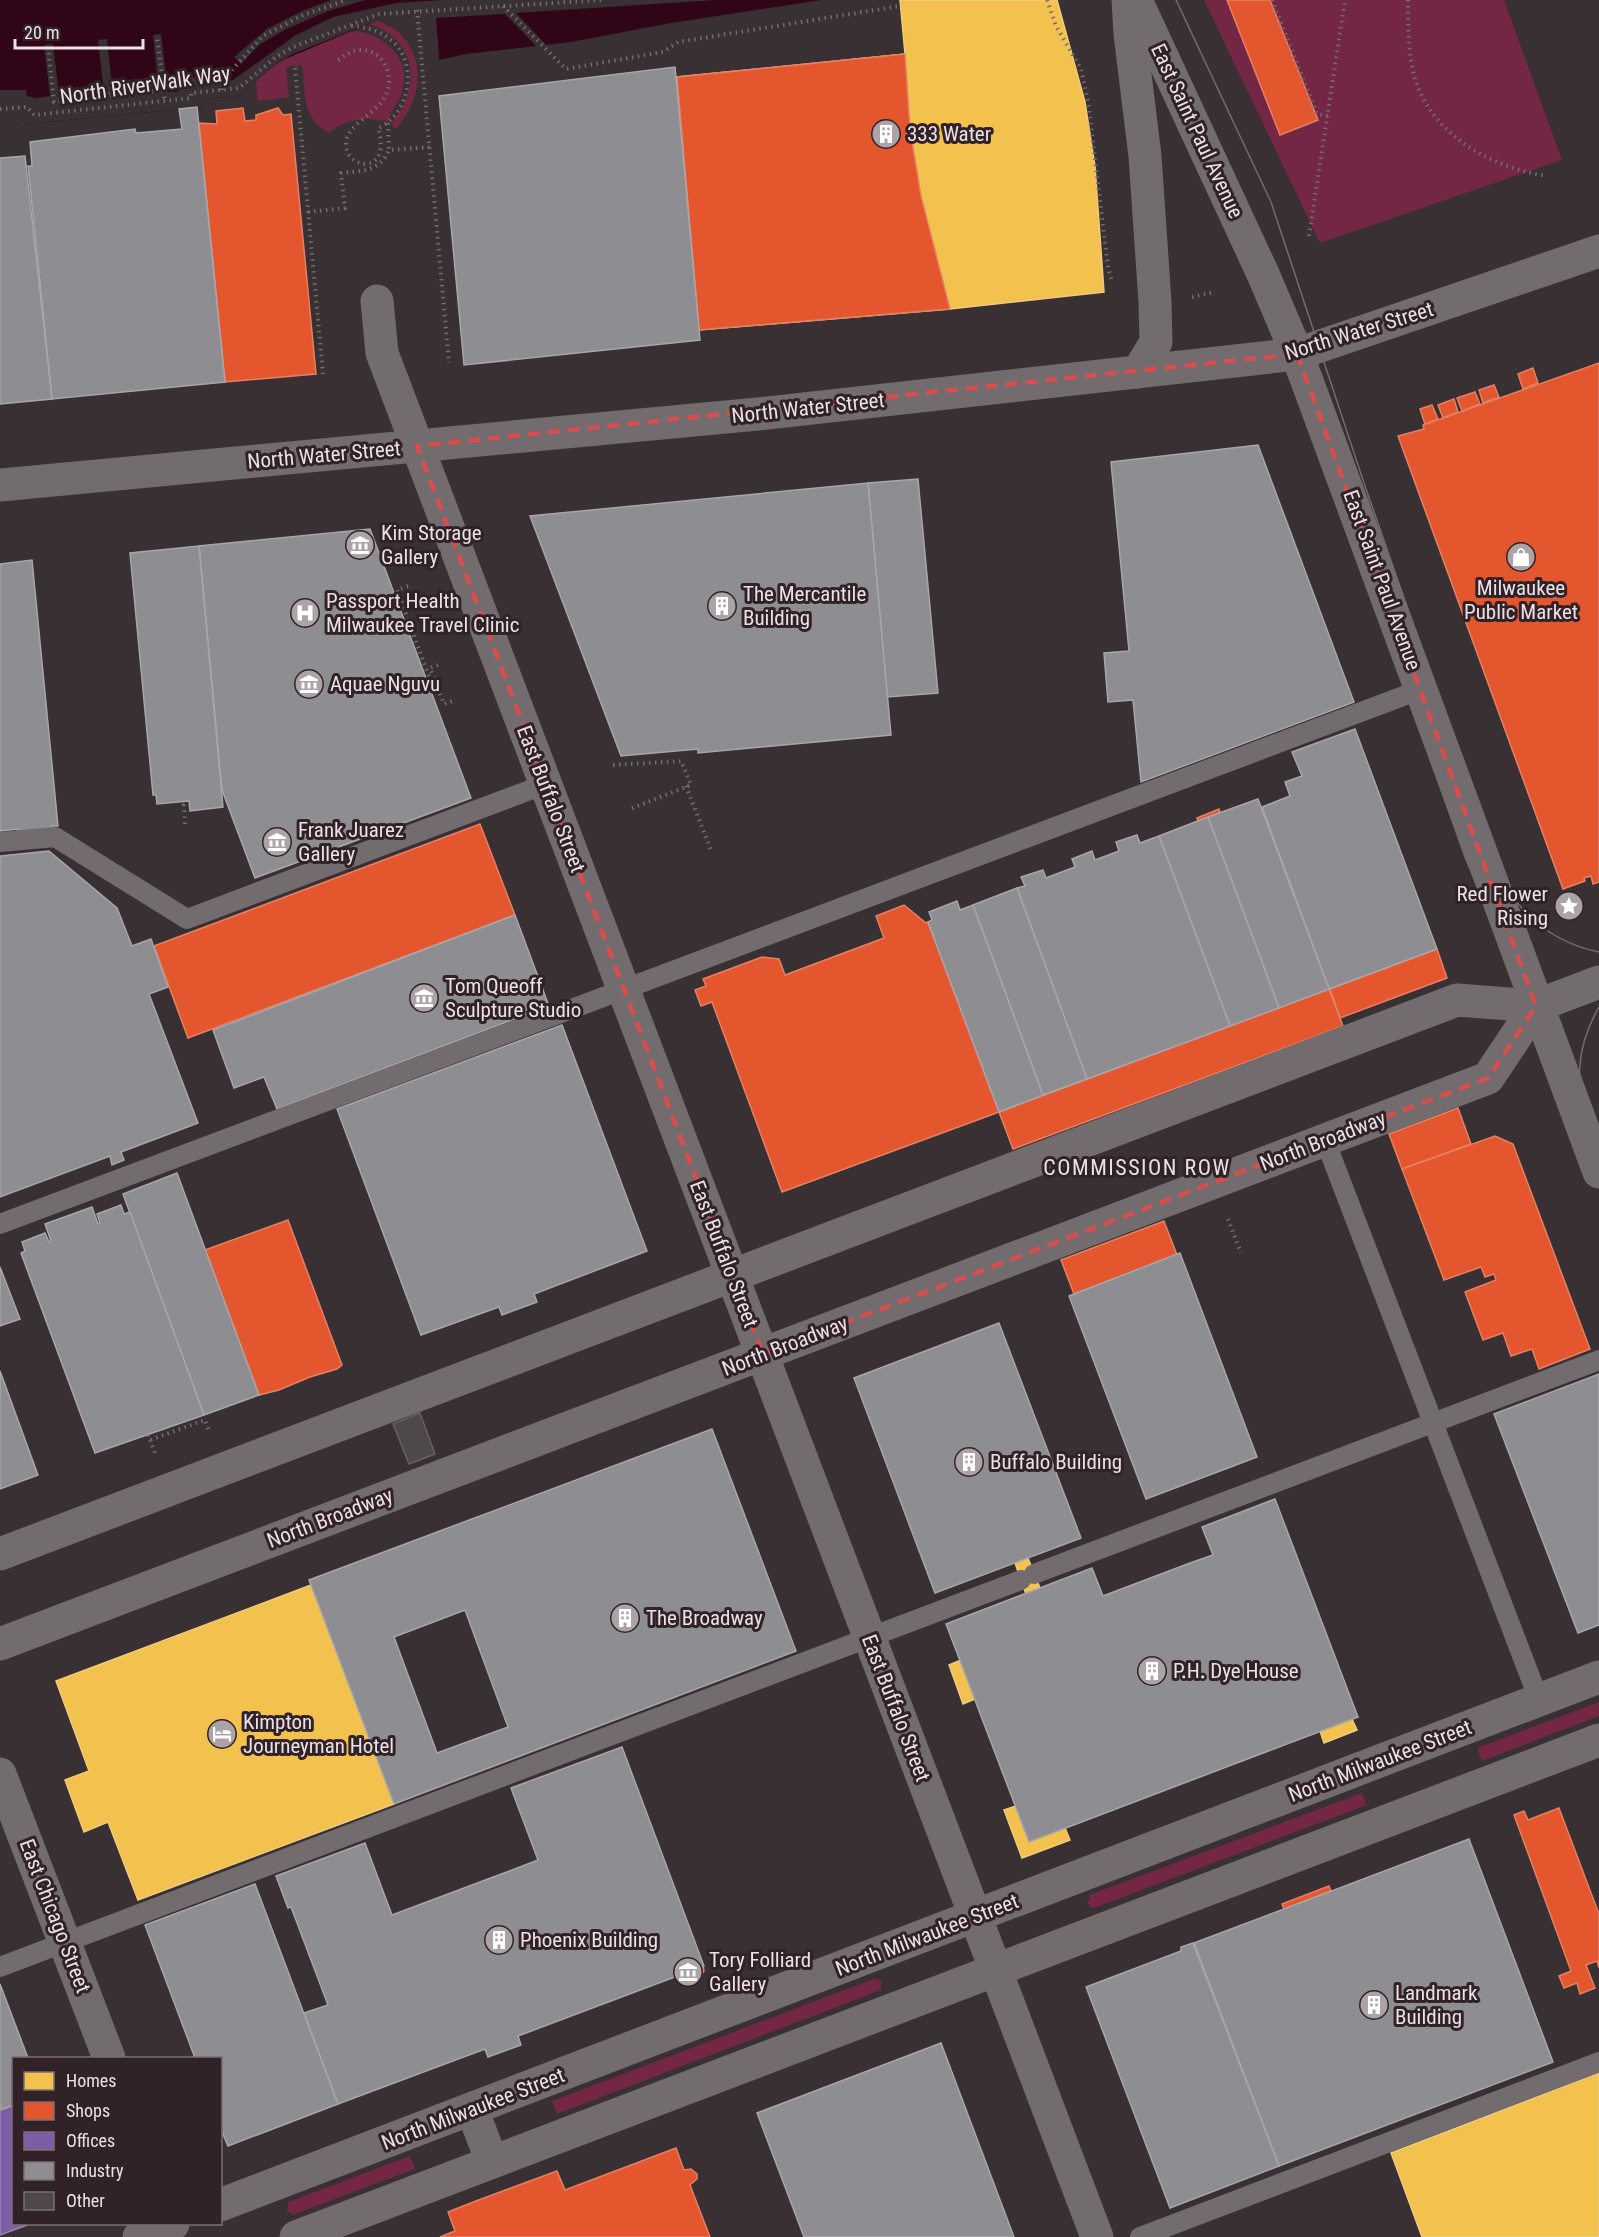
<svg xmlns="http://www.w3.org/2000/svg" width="1599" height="2237" font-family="'Roboto Condensed',sans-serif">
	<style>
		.green { fill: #732745 }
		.water { fill: #2f0517 }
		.pier { fill: #383032 }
		.homes { fill: #f2c14e; stroke: #f0cb7b; stroke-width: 1.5 }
		.shops { fill: #e4572e; stroke: #e68065; stroke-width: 1.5 }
		.offices { fill: #7b5ea7; stroke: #9d85b9; stroke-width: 1.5 }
		.industry { fill: #8d8d92; stroke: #a9a6ab; stroke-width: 1.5; fill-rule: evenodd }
		.building { fill: #4f484a; stroke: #686163; stroke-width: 1.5 }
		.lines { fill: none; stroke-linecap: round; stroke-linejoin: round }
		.path { stroke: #746d6f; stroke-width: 4; stroke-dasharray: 1.5 4.5; stroke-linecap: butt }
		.lane { stroke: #736c6e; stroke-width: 20 }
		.street { stroke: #736c6e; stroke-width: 33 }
		.secondary { stroke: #736c6e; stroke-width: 33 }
		.tram { stroke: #736c6e; stroke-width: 1.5 }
		.marked { fill: none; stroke: #da4d4e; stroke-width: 4.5; stroke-dasharray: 12 8; stroke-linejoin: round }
		.labels { text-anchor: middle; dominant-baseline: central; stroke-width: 6; stroke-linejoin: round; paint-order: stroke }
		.street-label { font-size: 21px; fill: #ebe1e4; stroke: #312227 }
		.poi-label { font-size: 21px; fill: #ebe1e4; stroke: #312227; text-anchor: start }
		.neighbourhood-label { font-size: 22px; letter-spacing: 1.5px; fill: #ebe1e4; stroke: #312227 }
	</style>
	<rect width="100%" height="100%" fill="#383032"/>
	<g class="green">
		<polygon points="1204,0 1504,0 1562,160 1320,243"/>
		<path d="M378 20C427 39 428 94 396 129L391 124C422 88 418 40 369 24Z"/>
		<path d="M356 31C387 36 412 59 402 93 398 104 390 111 388 122 365 116 347 119 328 133 301 116 306 94 302 65L286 67 289 97 258 101 256 80C281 59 322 34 356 31Z"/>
		<polygon points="1599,1702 1599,1716 1482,1761 1477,1748"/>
		<polygon points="1362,1793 1367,1805 1094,1908 1090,1907 1087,1901 1090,1900 1089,1895"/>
		<polygon points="876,1978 877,1981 881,1979 881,1990 557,2114 552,2101"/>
		<polygon points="410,2156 415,2169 292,2215 291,2212 287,2213 288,2202"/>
	</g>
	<polygon class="water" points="0,0 821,0 671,23 571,42 466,54 439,60 436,19 389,26 378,20 278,62 238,96 204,99 204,107 26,124 18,116 0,117"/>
	<g class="pier">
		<polygon points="331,0 365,0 328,11 286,29 259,45 241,64 234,57 267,29 302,11"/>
		<polygon points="442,0 716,0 516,13 549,48 539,49 505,14 436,18 439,60 436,60 433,22 393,28 378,20 295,53 278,62 238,96 204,99 204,107 26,124 19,117 0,119 0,90 26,90 27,96 35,98 50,96 44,45 53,44 59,94 99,92 103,85 98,40 107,39 111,77 116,81 152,78 157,73 153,35 161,34 168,92 178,92 180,80 187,76 194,77 200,84 233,80 296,35 333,17 396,3"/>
	</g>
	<g class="homes">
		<polygon points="900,0 1057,0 1085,102 1095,166 1104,292 950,309 699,330 677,77 905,54"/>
		<polygon points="1028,1558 1040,1588 1026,1594 1015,1563"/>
		<polygon points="311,1585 394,1804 138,1900 108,1822 84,1832 65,1780 89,1771 56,1681"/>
		<polygon points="961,1660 975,1699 963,1704 949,1665"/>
		<polygon points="1352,1719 1357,1730 1324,1743 1320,1731"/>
		<polygon points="1016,1806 1029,1842 1065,1828 1070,1840 1022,1858 1004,1810"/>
		<polygon points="1599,2073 1599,2237 1422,2237 1391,2153"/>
	</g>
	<g class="shops">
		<polygon points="1227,0 1270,0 1318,120 1280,135"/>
		<polygon points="905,54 910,129 921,196 950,309 699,330 677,77"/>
		<polygon points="243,108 245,121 256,120 256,115 278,108 283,115 291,114 316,374 225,382 199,123 217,124 216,111"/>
		<polygon points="1599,363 1599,882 1593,884 1591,876 1584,878 1585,881 1563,889 1398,436 1424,429 1423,425"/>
		<polygon points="1533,368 1538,383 1523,389 1518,374"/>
		<polygon points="1494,385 1499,397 1483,403 1479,390"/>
		<polygon points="1475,392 1480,404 1462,411 1457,398"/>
		<polygon points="1454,399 1458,412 1443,418 1438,405"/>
		<polygon points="1432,405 1438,419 1425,424 1420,409"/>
		<polygon points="1219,809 1220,813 1198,821 1197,818"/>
		<polygon points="480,824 515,915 188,1038 154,946"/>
		<polygon points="904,905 926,923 928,922 999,1112 782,1192 712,1002 701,1006 695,990 706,986 703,979 762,957 779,959 785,975 884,938 876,916"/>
		<polygon points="1437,949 1447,978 1340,1018 1330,989"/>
		<polygon points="1329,989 1343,1026 1013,1149 999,1112"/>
		<polygon points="1458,1108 1471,1144 1402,1169 1389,1134"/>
		<polygon points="1495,1136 1513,1144 1590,1349 1539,1369 1532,1349 1511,1356 1503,1333 1483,1340 1465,1292 1496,1280 1494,1274 1485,1277 1481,1267 1444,1280 1402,1169"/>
		<polygon points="288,1220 342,1365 337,1369 310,1377 279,1390 259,1395 205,1250"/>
		<polygon points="1164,1221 1177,1255 1074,1294 1061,1260"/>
		<polygon points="1559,1808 1599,1914 1599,1968 1597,1961 1586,1965 1595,1988 1580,1994 1577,1983 1564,1988 1559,1976 1571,1971 1514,1815 1524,1811 1528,1820"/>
		<polygon points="1329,1886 1331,1891 1284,1909 1282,1904"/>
		<polygon points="703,1966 704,1971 695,1983 684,1984 675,1977"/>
		<polygon points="676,2148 684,2170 691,2169 697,2174 697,2179 690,2185 710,2237 440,2237 455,2231 448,2212 476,2201 557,2171 565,2190"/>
	</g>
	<polygon class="offices" points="14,2105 14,2224 30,2224 0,2235 0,2110"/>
	<g class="industry">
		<polygon points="675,67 700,340 464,365 439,96"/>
		<polygon points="197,107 225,382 52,399 28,166 32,166 30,142 135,129 136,133 182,129 179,109"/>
		<polygon points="25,156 52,399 0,404 0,158"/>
		<polygon points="1258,445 1354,702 1141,782 1133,700 1108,702 1104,653 1129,651 1111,462"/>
		<polygon points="918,479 938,693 887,697 868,483"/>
		<polygon points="868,483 891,735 698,753 698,749 621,756 530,516"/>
		<polygon points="370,529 471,798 255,878 222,790 199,546"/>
		<polygon points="199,546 223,807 190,811 189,801 157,804 156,795 153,795 130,553"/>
		<polygon points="32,560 58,826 51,826 52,835 19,838 18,829 0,831 0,564"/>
		<polygon points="1355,729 1437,949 1329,989 1262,807 1290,796 1285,782 1302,776 1292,752"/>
		<polygon points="1258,799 1329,989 1279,1008 1208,817"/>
		<polygon points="1208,817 1279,1008 1230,1026 1159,836"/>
		<polygon points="1137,835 1140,843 1159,836 1230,1026 1087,1079 1017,888 1025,886 1021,877 1043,870 1046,878 1051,876 1075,867 1072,859 1092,851 1095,860 1119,851 1116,842"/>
		<polygon points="49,851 117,908 132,946 151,939 168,987 149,994 198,1123 121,1152 124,1160 112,1165 110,1156 0,1197 0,856"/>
		<polygon points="1017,888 1087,1079 1043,1095 973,905"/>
		<polygon points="957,901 960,910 973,905 1043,1095 999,1112 928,922 932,920 929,912"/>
		<polygon points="515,915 549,1006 277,1109 264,1077 234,1088 213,1030"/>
		<polygon points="562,1025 647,1251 534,1294 537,1302 502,1315 499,1307 421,1335 337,1109"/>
		<polygon points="177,1173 259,1395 204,1415 123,1194"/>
		<polygon points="121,1205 124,1214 130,1212 204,1415 95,1453 21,1253 25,1251 22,1242 45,1233 49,1242 51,1241 45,1224 92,1207 98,1224 100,1223 97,1214"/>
		<polygon points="1180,1253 1257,1457 1146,1499 1069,1296"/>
		<polygon points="0,1267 20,1319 0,1326"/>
		<polygon points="999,1323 1081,1538 935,1593 854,1378"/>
		<polygon points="0,1371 38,1475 0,1489"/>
		<polygon points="1599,1374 1599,1625 1578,1633 1494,1414"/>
		<path d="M712 1429 796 1651 394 1804 309 1580ZM465 1610 508 1727 437 1753 394 1637Z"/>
		<polygon points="1275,1499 1358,1717 1029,1842 946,1624 1092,1568 1103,1596 1190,1563 1213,1555 1202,1527"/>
		<polygon points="622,1747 704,1966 518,2036 521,2045 488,2057 485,2049 338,2104 304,2013 328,2005 291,1907 288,1908 276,1876 365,1843 392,1915 504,1873 538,1860 511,1788"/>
		<polygon points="1469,1839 1553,2062 1279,2166 1194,1943"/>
		<polygon points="255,1884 338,2104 228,2146 220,2127 220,2058 195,2058 145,1925"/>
		<polygon points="1193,1943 1279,2166 1170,2208 1086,1987 1181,1951 1181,1947"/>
		<polygon points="0,1984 28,2058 14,2058 14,2105 0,2110"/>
		<polygon points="941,2043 1014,2237 804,2237 757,2113"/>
	</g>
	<polygon class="building" points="420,1413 435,1454 409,1464 393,1424"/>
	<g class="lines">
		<g class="path">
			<polyline points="1047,0 1056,26 1081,69 1088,101 1108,268 1112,281"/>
			<polyline points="1272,0 1317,114 1328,116"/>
			<path d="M1408 0C1408 25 1408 54 1415 79 1433 136 1492 168 1547 176"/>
			<polyline points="503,6 566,69 663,52 678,42 900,6"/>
			<polyline points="417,10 449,363"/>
			<polyline points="48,47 54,102 110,96 109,88 163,83 157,37"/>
			<path d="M338 60C345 55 350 51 359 50 367 50 374 52 380 58 386 64 390 74 389 83 387 114 344 121 346 146 348 170 392 175 378 128 410 115 419 62 391 40 379 30 366 27 351 26"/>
			<polyline points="295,68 323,374"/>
			<polyline points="222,90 221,82 263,36 303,15 347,0"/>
			<polyline points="110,96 163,90 165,101"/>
			<polyline points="0,109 27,107 34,115 191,98 191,93 239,88 276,57 293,47 379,14 601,0"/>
			<polyline points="388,123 389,150 430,147"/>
			<path d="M308 212 345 208 341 173C361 171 380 172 389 150"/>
			<polyline points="1309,236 1345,0"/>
			<polyline points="1192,297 1215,292"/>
			<polyline points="408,586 397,590 433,687"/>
			<polyline points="438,665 430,668 444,704 452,701"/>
			<polyline points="613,765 681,761 691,785 630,809"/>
			<polyline points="686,786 712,853"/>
			<polyline points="185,824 184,805 188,805"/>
			<polyline points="1228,1219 1241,1253"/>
			<polyline points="148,1435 150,1440 205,1420 209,1432"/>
			<polyline points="150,1440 155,1453"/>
		</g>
		<g class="lane">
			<polyline points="0,842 55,837 187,919 546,784"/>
			<polyline points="1325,1140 1539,1700"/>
			<polyline points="0,1224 1422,689"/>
			<polyline points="1034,1574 1599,1360"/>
			<polyline points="0,1967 1021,1580"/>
			<polyline points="1140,2237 1599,2062"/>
		</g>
		<g class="street">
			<polyline points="377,301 382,353 1097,2237"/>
			<polyline points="0,1554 1457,1000 1536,1006"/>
			<polyline points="0,1644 1488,1078 1536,1006"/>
			<polyline points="0,1774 109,2058"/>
		</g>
		<g class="secondary">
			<polyline points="1128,0 1130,34 1145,156 1155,302 1156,342 1138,372"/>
			<polyline points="1136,0 1263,274 1297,354 1599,1172"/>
			<polyline points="0,485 758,414 1297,354 1599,251"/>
			<polyline points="1536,1006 1599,982"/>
			<polyline points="472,2109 492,2162"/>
			<polyline points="220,2205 1599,1677"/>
			<polyline points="139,2237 173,2224"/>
			<polyline points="296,2237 1599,1740"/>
		</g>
		<g class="tram">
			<polyline points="1124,0 1253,278 1286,355 1465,857 1502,946 1533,1011 1599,1182"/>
			<path d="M1176 0 1271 202 1364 483 1502 880C1524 919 1555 943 1599 952"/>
			<path d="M1584 1128C1578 1079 1574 1051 1599 1007"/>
		</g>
	</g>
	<path class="marked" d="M1297 354 1536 1006 1488 1078 763 1354 417 446Z"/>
	<defs>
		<g id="building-disc" transform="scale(1.5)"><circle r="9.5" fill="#aca3a6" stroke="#312227"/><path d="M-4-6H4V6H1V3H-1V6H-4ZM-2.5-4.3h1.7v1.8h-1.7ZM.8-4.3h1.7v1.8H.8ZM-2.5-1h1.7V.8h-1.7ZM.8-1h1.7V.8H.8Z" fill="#fff"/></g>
		<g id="museum-disc" transform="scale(1.5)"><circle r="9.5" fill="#aca3a6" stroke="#312227"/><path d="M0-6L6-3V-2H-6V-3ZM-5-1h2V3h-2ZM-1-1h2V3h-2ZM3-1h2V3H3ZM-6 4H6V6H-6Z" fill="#fff"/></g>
		<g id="shop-disc" transform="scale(1.5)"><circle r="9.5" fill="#aca3a6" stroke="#312227"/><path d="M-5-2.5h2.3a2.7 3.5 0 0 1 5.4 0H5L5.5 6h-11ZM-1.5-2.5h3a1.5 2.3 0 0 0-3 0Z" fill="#fff"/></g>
		<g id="hospital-disc" transform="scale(1.5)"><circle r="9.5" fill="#aca3a6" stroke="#312227"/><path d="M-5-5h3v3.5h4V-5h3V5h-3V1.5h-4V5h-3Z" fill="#fff"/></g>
		<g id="sight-disc" transform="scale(1.5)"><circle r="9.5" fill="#aca3a6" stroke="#312227"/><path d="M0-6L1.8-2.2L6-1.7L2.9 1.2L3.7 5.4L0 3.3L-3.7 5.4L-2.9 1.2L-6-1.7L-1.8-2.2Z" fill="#fff"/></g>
		<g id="hotel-disc" transform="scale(1.5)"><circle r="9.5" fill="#aca3a6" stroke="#312227"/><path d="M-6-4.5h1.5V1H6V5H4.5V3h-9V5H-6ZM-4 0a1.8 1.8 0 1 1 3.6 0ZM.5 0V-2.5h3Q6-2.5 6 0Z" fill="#fff"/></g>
	</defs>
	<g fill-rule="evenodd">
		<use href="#building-disc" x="886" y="134"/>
		<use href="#museum-disc" x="360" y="545"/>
		<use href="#shop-disc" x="1521" y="557"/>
		<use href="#building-disc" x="722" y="606"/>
		<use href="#hospital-disc" x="305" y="613"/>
		<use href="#museum-disc" x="309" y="684"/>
		<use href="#museum-disc" x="277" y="842"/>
		<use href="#sight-disc" x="1569" y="906"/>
		<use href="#museum-disc" x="424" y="998"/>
		<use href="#building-disc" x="969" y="1462"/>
		<use href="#building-disc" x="625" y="1618"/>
		<use href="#building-disc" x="1152" y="1671"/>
		<use href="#hotel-disc" x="222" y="1734"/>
		<use href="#building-disc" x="499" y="1940"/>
		<use href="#museum-disc" x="688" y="1972"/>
		<use href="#building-disc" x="1374" y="2005"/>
	</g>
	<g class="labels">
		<g class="street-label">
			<text transform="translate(145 85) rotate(-8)">North RiverWalk Way</text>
			<text transform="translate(1197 131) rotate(65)">East Saint Paul Avenue</text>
			<text transform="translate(1359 331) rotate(-17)">North Water Street</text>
			<text transform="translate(808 408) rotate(-6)">North Water Street</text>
			<text transform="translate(324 455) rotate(-5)">North Water Street</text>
			<text transform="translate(1382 580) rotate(70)">East Saint Paul Avenue</text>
			<text transform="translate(551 799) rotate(69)">East Buffalo Street</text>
			<text transform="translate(1323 1141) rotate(-21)">North Broadway</text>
			<text transform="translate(724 1254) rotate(69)">East Buffalo Street</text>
			<text transform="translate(785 1346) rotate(-21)">North Broadway</text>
			<text transform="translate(330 1518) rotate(-21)">North Broadway</text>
			<text transform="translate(896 1708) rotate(69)">East Buffalo Street</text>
			<text transform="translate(1380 1761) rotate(-21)">North Milwaukee Street</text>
			<text transform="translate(55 1916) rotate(69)">East Chicago Street</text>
			<text transform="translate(927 1935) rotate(-21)">North Milwaukee Street</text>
			<text transform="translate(473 2109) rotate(-21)">North Milwaukee Street</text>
		</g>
		<g class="poi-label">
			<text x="907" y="134">333 Water</text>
			<text x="381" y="533">Kim Storage<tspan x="381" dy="24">Gallery</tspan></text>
			<text x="1521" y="588" text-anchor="middle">Milwaukee<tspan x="1521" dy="24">Public Market</tspan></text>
			<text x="743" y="594">The Mercantile<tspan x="743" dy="24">Building</tspan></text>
			<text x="326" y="601">Passport Health<tspan x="326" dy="24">Milwaukee Travel Clinic</tspan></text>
			<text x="330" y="684">Aquae Nguvu</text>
			<text x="298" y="830">Frank Juarez<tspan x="298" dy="24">Gallery</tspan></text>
			<text x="1548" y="894" text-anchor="end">Red Flower<tspan x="1548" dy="24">Rising</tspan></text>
			<text x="445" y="986">Tom Queoff<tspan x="445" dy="24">Sculpture Studio</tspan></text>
			<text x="990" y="1462">Buffalo Building</text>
			<text x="646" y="1618">The Broadway</text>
			<text x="1173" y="1671">P.H. Dye House</text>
			<text x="243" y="1722">Kimpton<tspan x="243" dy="24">Journeyman Hotel</tspan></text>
			<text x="520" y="1940">Phoenix Building</text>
			<text x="709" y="1960">Tory Folliard<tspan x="709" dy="24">Gallery</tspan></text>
			<text x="1395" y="1993">Landmark<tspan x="1395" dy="24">Building</tspan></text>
		</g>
		<g class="neighbourhood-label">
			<text x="1137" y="1167">COMMISSION ROW</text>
		</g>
	</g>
	<rect x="12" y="2057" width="210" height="168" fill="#312227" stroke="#7b6e73" stroke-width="1.5"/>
	<rect x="24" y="2072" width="30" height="18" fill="#f2c14e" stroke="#7b6e73" stroke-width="1.5"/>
	<text x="66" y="2087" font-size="18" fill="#ebe1e4">Homes</text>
	<rect x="24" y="2102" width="30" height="18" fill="#e4572e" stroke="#7b6e73" stroke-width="1.5"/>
	<text x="66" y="2117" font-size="18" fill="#ebe1e4">Shops</text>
	<rect x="24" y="2132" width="30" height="18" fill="#7b5ea7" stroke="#7b6e73" stroke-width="1.5"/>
	<text x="66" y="2147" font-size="18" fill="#ebe1e4">Offices</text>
	<rect x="24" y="2162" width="30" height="18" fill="#8d8d92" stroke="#7b6e73" stroke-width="1.5"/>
	<text x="66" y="2177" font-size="18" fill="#ebe1e4">Industry</text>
	<rect x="24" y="2192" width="30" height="18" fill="#4f484a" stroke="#7b6e73" stroke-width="1.5"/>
	<text x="66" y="2207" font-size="18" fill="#ebe1e4">Other</text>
	<path d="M15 39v9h128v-9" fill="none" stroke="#ebe1e4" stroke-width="3"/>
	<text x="24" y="39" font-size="18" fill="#ebe1e4" stroke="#312227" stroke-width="4.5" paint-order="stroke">20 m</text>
</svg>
